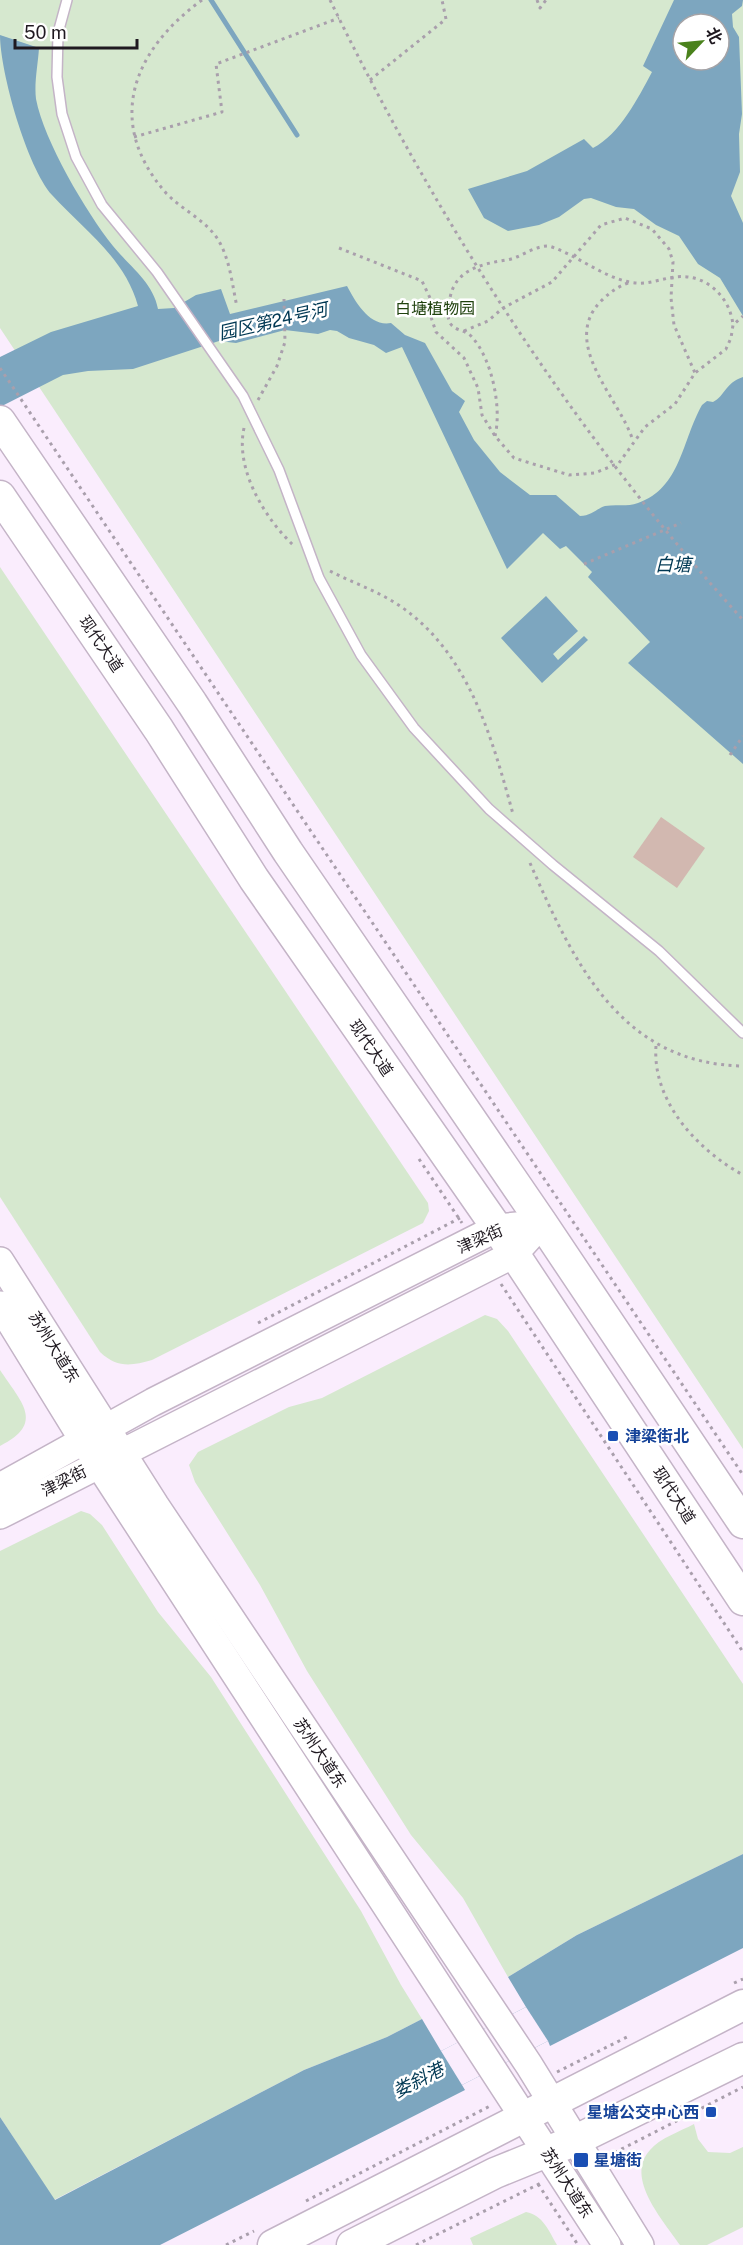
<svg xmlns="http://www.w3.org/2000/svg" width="743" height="2245" font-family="'Public Sans','Noto Sans SC',sans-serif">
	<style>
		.green { fill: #d6e8cf; fill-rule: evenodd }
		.water { fill: #7da6bf; fill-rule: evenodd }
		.pier { fill: #faedfd }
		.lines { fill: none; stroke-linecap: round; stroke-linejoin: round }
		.stream { stroke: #7da6bf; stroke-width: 5 }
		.building { fill: #d2b8b0 }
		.lane-casing { stroke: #c4b4c7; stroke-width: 12 }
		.secondary-casing { stroke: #c4b4c7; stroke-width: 30 }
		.primary-casing { stroke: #c4b4c7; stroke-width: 33 }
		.path { stroke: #a99fac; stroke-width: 3; stroke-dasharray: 3 4.5; stroke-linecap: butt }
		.lane { stroke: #fff; stroke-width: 9 }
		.secondary { stroke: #fff; stroke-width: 27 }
		.primary { stroke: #fff; stroke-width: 30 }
		.transit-dot { fill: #1a4fb4; stroke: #fff; stroke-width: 2 }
		.labels { text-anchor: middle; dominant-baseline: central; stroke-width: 5; stroke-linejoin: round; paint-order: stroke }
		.park-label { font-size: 16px; fill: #20420e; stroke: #fff }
		.street-label { font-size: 16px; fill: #1f1920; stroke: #fff }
		.transit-label { font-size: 16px; font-weight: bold; fill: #164399; stroke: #fff; text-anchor: start }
		.water-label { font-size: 18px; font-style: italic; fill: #003853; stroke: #fff }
	</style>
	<rect width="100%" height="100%" fill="#faedfd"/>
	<g class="green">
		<path d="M0 0H743V1449L0 328ZM683 24H719V60H683Z"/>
		<path d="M0 567 428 1203 429 1211 423 1223 152 1360C131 1366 117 1368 100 1352L0 1197Z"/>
		<polygon points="485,1315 497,1319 508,1331 743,1684 743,1854 577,1935 508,1977 463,1898 411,1835 307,1671 260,1585 195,1482 189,1465 198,1452 289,1407 322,1398"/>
		<path d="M0 1370C21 1402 46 1423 0 1446Z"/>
		<polygon points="81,1511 90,1514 102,1525 158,1612 211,1677 361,1911 401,1985 422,2019 387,2037 304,2070 54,2200 0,2117 0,1551"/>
		<path d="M694 2124 698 2139 708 2152 730 2153 743 2147V2227L707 2245H680C664 2221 624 2178 650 2150 660 2138 681 2131 694 2124Z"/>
		<path d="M526 2212C543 2215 549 2231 557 2245H473L470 2238Z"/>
	</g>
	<g class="water">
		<path d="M674 0H743L742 6 732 14 733 27 739 37 742 114 739 134 740 172 731 196 743 223V316L720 278 698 264 679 236 656 225 634 209 616 207 591 198 584 199 559 217 539 225 508 231 484 218 468 189 527 171 584 139 593 148C620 134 638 98 652 72L643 66ZM683 24H719V60H683Z"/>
		<path d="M0 35 39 48C38 64 34 83 36 99 44 141 86 212 113 246 129 266 153 282 158 309L174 308 196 295 221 289 230 314 347 286C356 303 370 327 391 323L405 335 425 343 452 391 465 401 459 412 474 440 500 472 530 495H556L580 516C591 516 596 509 605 506 616 504 627 507 638 503 681 488 682 440 702 405L707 401 713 402C725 396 725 383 743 377V764L628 663 650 642 588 577 592 572 566 546 560 549 543 533 507 569 402 347 386 353 374 345 349 338 337 331 330 330 318 334 285 330 236 343 219 341 133 369 88 371 63 375 0 407V357L51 332 138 306C125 258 84 230 52 195 27 167 0 72 0 35Z"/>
		<polygon points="546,596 578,631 553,654 558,660 584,636 588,640 542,683 501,638"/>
		<polygon points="743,1854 743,1948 550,2046 548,2041 462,2085 465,2090 160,2245 0,2245 0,2117 55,2200 304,2070 387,2037 422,2019 441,2051 447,2048 526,2007 508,1977 577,1935"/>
	</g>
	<polygon class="pier" points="526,2007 548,2041 462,2085 441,2051"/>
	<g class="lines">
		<polyline class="stream" points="211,0 297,135"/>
	</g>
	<polygon class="building" points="661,817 705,848 677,888 633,857"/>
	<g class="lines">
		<g class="lane-casing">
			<polyline id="lane" points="67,0 58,33 57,77 62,114 76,157 102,205 157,272 243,396 279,470 319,578 361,655 414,728 489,809 553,865 659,951 743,1033"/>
		</g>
		<g class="secondary-casing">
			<g id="secondary">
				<polyline points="0,1261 155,1505 529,2065 640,2245"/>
				<polyline points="0,1305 85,1443 607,2245"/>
				<polyline points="0,1487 153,1402 497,1228 517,1226"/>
				<polyline points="0,1515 514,1254 542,1223"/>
			</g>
		</g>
		<g class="primary-casing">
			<g id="primary">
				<polyline points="0,421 192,703 288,852 542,1223 743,1523"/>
				<polyline points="0,496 159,730 254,879 497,1228 743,1600"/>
				<polyline points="273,2245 743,2005"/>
				<polyline points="352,2245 495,2173 576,2140 743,2058"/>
			</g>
		</g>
		<g class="path">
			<path d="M202 0C133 50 104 122 166 193 182 210 204 219 217 238 230 258 232 284 237 307"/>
			<path d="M330 0C439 224 575 435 743 620"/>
			<polyline points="537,0 540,8 546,0"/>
			<polyline points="370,80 446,19 442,0"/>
			<polyline points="134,137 222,112 216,64 339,18"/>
			<polyline points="339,248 422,281 430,298 431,317 436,332 464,358 478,388 482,415 495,436 514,458 569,475 595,473 619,463 645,427 675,404 695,373 726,349 731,338 733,325 743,316"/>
			<path d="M628 283C617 287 609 293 601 301 559 344 621 400 633 441"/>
			<polyline points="464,331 488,321 503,308 552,282 601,225 625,218 652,229 669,249 673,262 671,298 674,325 695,373"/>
			<polyline points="0,368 743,1475"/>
			<polyline points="258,400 277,366 285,342 284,299"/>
			<path d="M244 428C235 469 264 517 293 545"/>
			<path d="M495 436C502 408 492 358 471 336 464 329 453 331 449 321 447 314 449 305 450 298 455 270 481 264 506 260 521 258 532 246 549 246 577 255 601 276 629 282 646 286 659 279 675 277 705 273 730 296 733 325"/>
			<polyline points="584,564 681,523"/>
			<path d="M330 571C353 583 378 591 400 606 469 653 492 738 513 814"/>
			<polyline points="730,755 743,736"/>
			<path d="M530 863C573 961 620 1064 743 1066"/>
			<path d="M656 1046C652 1102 698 1150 743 1175"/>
			<polyline points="419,1159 462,1223"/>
			<polyline points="501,1284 743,1652"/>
			<polyline points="258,1323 460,1218"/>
			<polyline points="734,1983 743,1979"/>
			<polyline points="557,2072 629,2036"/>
			<polyline points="608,2156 743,2087"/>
			<polyline points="538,2184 578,2245"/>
			<polyline points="306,2201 492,2105"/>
			<polyline points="226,2245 254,2231"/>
			<polyline points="416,2245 541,2183"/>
		</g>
		<use href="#lane" class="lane"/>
		<use href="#secondary" class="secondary"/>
		<use href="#primary" class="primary"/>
	</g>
	<g class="transit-dot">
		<rect x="607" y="1430" width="12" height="12" rx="3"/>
		<rect x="705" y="2106" width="12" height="12" rx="3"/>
		<rect x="573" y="2152" width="16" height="16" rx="3"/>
	</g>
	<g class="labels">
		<g class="park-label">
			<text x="435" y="308">白塘植物园</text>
		</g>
		<g class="street-label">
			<text transform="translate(101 644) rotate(56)">现代大道</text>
			<text transform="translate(371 1048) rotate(56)">现代大道</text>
			<text transform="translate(480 1239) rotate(-24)">津梁街</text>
			<text transform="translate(54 1347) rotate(58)">苏州大道东</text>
			<text transform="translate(64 1481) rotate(-27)">津梁街</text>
			<text transform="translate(674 1495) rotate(57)">现代大道</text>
			<text transform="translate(320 1753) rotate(56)">苏州大道东</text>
			<text transform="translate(567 2183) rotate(57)">苏州大道东</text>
		</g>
		<g class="transit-label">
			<text x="625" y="1436">津梁街北</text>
			<text x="699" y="2112" text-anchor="end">星塘公交中心西</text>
			<text x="594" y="2160">星塘街</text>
		</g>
		<g class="water-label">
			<text transform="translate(273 321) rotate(-13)">园区第24号河</text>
			<text x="673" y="564">白塘</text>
			<text transform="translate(418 2080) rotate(-27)">娄斜港</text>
		</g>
	</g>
	<g transform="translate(701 42) rotate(64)"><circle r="28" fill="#ffffff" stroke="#a5a3a6" stroke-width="1.5"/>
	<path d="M0-4.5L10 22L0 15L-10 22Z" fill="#4a821c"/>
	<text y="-9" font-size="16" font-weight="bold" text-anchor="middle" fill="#1f1920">北</text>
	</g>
	<path d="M15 39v9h122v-9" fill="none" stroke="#1f1920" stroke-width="3"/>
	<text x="24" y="39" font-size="18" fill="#1f1920" stroke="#ffffff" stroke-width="4.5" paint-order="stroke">50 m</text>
</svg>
